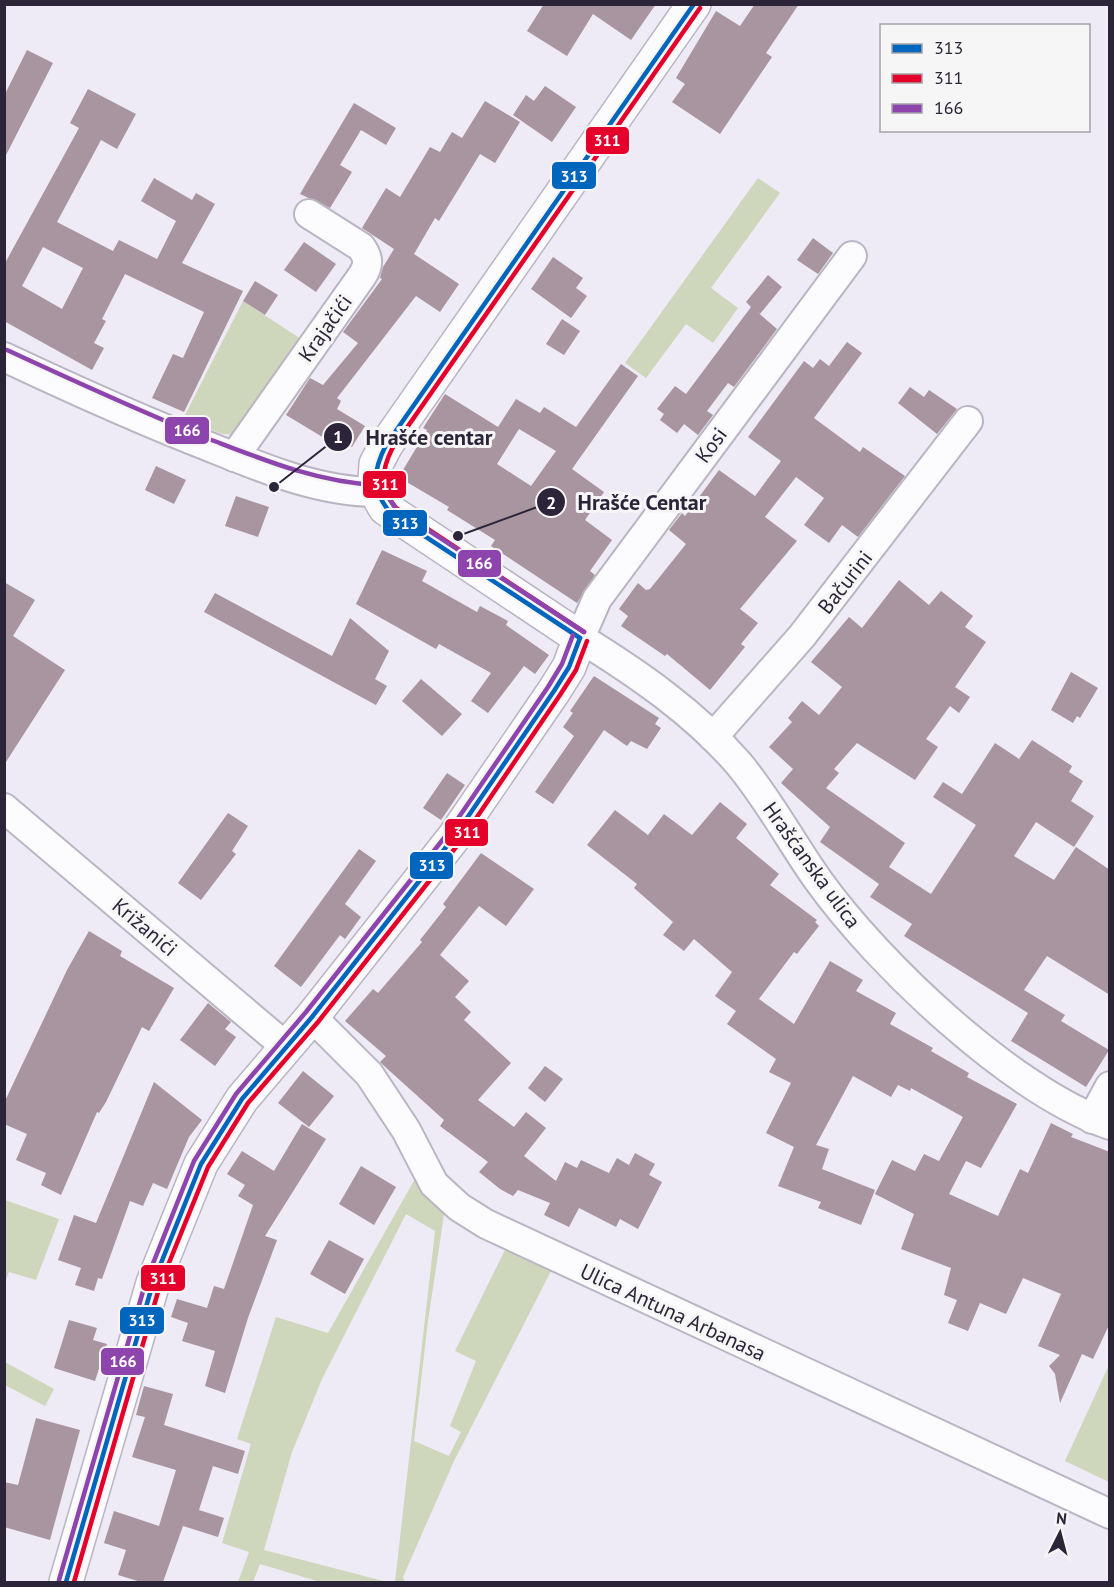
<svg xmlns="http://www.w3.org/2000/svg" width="1114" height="1587" font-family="'PT Sans',sans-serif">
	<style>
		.green { fill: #ced6bb }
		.building { fill: #a895a0; fill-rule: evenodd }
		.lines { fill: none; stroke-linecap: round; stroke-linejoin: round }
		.minor-casing { stroke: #bab5c3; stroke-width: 32 }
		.major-casing { stroke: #bab5c3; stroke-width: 36 }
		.minor { stroke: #fcfcfe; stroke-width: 28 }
		.major { stroke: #fcfcfe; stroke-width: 33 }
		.bus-1-casing { stroke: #f6f6f6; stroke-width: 9 }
		.bus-2-casing { stroke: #f6f6f6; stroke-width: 9 }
		.bus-3-casing { stroke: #f6f6f6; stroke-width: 9 }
		.bus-1 { stroke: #0065bd; stroke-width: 4.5 }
		.bus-2 { stroke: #e4002b; stroke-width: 4.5 }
		.bus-3 { stroke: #8e44ad; stroke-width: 4.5 }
		.labels { text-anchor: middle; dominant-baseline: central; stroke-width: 6; stroke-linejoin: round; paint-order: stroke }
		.street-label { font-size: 21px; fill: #2c2439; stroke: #f6f6f6 }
		.leader { fill: none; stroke: #2c2439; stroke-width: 2 }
		.callout-dot { fill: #2c2439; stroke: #f6f6f6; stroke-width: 2 }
		.mark-label { font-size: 18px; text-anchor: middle; font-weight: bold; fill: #fff }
		.callout-label { font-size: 22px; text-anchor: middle; font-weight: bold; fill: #2c2439; stroke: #f6f6f6; stroke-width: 6; stroke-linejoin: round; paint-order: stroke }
		.line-badge { stroke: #f6f6f6; stroke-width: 2 }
		.badge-label { font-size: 16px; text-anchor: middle; font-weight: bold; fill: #fff }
	</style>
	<rect width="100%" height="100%" fill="#eeeaf6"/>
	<g class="green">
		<polygon points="758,178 780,193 711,288 738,308 713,343 686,324 646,378 625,363"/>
		<polygon points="243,301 304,341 235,435 223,434 183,419"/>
		<polygon points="416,1177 427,1197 445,1208 428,1321 414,1441 449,1456 461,1432 450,1426 476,1361 455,1351 508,1244 554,1265 454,1461 403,1577 405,1582 395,1582 435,1231 406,1214 322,1379 292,1452 264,1550 387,1582 320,1582 260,1564 253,1582 238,1582 249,1552 222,1543 251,1444 237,1439 276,1317 328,1333"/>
		<polygon points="5,1200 59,1219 36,1280 9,1272 5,1282"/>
		<polygon points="5,1362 54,1389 45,1406 5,1385"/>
		<polygon points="1109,1365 1110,1482 1109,1482 1065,1461"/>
	</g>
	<g class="building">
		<polygon points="544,4 656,4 631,40 593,14 567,56 527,31"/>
		<polygon points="755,4 799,4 766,53 772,57 720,134 672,102 685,84 676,78 716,11 740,26"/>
		<polygon points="27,50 53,63 4,159 4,96"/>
		<polygon points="545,86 576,107 552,142 513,115 526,95 534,101"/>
		<path d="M88 89 136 114 117 149 101 140 57 222 113 251 119 240 157 259 176 221 141 201 154 178 192 200 196 193 215 204 182 263 243 291 184 412 152 398 173 354 183 358 204 312 125 274 102 319 106 321 94 343 104 348 92 370 4 321V265L79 128 70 123ZM43 247 83 268 62 309 22 286Z"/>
		<polygon points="485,101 520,122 495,163 480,154 439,221 435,218 414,254 459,284 440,312 416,296 337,398 341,401 337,409 365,426 352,447 347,445 344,450 286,415 310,378 323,385 358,343 343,332 382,279 380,278 383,267 394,249 362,228 386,188 400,197 430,147 440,152 452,132 462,138"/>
		<polygon points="354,103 396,128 386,145 361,130 340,165 352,172 330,208 300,194"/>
		<polygon points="813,238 833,253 818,274 797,260"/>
		<polygon points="304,242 336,264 316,292 284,270"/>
		<polygon points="553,257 583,278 576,288 587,296 571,318 531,289"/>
		<polygon points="768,275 782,287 760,314 755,310 777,329 734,387 728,383 707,411 713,415 698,435 684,424 677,433 660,420 664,414 657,409 675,386 686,394 751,307 746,302"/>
		<polygon points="255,281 278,295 265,315 243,301"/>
		<polygon points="562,319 580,331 564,355 546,344"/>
		<polygon points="847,342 862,353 814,418 860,452 863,447 905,476 858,537 842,525 829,543 804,525 824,498 796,477 765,517 797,541 740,609 758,623 741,644 745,647 710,690 667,654 665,656 621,626 628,616 619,609 638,583 646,590 650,589 686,544 669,530 682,513 685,516 719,470 755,496 781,461 748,437 804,361 813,368 820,359 829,366"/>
		<path d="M621 364 638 376 572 469 604 492 585 520 612 540 590 571 595 575 577 603 491 546 495 540 447 510 449 507 405 481 403 470 427 430 423 428 445 394 498 427 516 399 540 413 544 407 576 427ZM519 429 556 451 531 486 497 464Z"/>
		<polygon points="910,387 924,397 929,390 957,409 937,434 898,403"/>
		<polygon points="156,466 186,480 174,504 145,490"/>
		<polygon points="236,496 269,507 258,537 225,526"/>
		<polygon points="382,550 427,571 422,581 477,612 480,606 508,621 506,625 549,655 535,674 524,666 488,713 471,701 491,673 439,644 436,649 356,604"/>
		<polygon points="899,580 929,605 941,591 973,616 965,627 986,642 955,687 970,697 959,713 950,706 926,739 938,747 915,780 857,743 834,769 839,773 826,788 905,843 889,867 931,894 976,825 933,797 943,782 962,794 995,743 1019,759 1032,740 1072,766 1069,772 1083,781 1071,801 1094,816 1074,847 1036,822 1014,856 1054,880 1076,847 1110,870 1110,995 1047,956 1024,990 1065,1015 1061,1021 1109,1050 1086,1087 1011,1041 1028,1013 904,936 912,924 870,897 879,884 820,842 830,827 781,783 793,769 769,747 792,722 788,718 802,701 819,715 842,687 811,662 849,617 862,628"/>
		<polygon points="4,582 35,600 13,636 65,670 4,765"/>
		<polygon points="215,593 332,656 350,618 389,651 375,679 387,686 376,705 204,612"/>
		<polygon points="1071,672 1098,688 1080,718 1077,716 1073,723 1051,710"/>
		<polygon points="594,676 659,718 655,724 661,728 647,749 631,741 627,746 604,730 553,804 535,792 574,736 563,727 573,713 570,711"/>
		<polygon points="421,679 462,714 442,736 402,701"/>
		<polygon points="447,773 465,785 441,820 423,808"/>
		<polygon points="720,802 747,824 736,838 779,874 770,885 817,920 815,922 819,926 797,954 794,952 759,999 794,1024 830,961 863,980 856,991 896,1013 890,1024 933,1048 931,1051 969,1073 967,1077 1017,1104 981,1168 966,1161 949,1194 998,1216 1020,1169 1028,1173 1051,1123 1073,1134 1071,1137 1110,1152 1110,1323 1093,1359 1082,1354 1060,1403 1055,1374 1049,1366 1060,1355 1038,1346 1061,1294 1023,1278 1006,1314 980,1303 968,1331 948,1323 957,1300 944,1295 951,1268 901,1249 914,1214 875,1194 892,1160 915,1171 924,1154 939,1161 963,1117 911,1088 910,1091 898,1085 891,1097 853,1076 816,1145 829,1149 822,1169 875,1190 861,1225 818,1208 821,1202 778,1186 794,1147 766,1133 791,1083 769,1072 776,1059 727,1024 736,1011 715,996 732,972 694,939 684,951 663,935 673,922 634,888 637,884 587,845 615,810 648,835 664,814 692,835"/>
		<polygon points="228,813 248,826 232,851 236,854 201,900 178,883"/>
		<polygon points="359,849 376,861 345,904 361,917 345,939 340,935 301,987 274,966"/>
		<polygon points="481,853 534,889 506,926 479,906 440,955 469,981 455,997 471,1012 464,1020 511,1063 478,1100 514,1127 526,1112 546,1128 524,1156 556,1181 565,1162 577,1168 581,1160 609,1173 617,1158 629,1165 635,1153 655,1164 649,1175 662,1182 638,1229 620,1219 616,1227 579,1208 569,1227 544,1215 550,1203 518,1190 513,1196 500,1189 479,1172 488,1162 440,1126 444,1120 382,1064 380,1062 386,1056 345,1021 373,989 378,993 422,942 420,940 446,907 443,904"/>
		<polygon points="89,931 122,951 120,956 174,988 149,1031 142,1027 106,1102 99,1113 97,1112 61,1195 41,1185 46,1173 16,1160 27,1134 4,1124 4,1103 67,970"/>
		<polygon points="208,1003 231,1022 225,1029 236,1037 215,1066 180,1040"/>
		<polygon points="545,1066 563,1079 545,1102 528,1088"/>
		<polygon points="303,1071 334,1096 309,1127 278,1103"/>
		<polygon points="154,1082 202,1120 189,1137 167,1189 153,1183 143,1206 130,1201 102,1279 98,1278 94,1291 75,1285 81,1268 58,1260 74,1215 96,1223"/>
		<polygon points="302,1124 326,1139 265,1236 277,1240 248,1318 225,1393 205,1386 215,1351 182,1341 188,1323 171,1317 177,1299 207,1308 214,1286 224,1289 253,1205 238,1196 245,1185 227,1174 242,1151 274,1171"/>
		<polygon points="361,1166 396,1187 374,1225 339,1204"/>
		<polygon points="329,1240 364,1259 345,1294 310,1274"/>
		<polygon points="69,1320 97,1328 93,1340 107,1344 95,1381 54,1368"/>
		<polygon points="144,1386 173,1394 164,1425 245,1451 238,1474 213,1466 199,1510 224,1518 218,1537 183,1526 163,1582 141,1582 118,1575 126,1550 104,1543 114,1511 159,1526 176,1470 132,1457 145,1417 136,1415"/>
		<polygon points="36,1418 80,1430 50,1540 4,1527 4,1482 18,1485"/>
	</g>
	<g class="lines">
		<g class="minor-casing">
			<g id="minor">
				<path d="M852 256 597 599 580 638C637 673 695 713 739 764 769 800 791 842 818 880 878 964 1012 1091 1110 1125"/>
				<path d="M4 357C72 389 140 420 210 447 262 468 319 492 376 492"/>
				<path d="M234 457 362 276C369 265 369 258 361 247L309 214"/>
				<polyline points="713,737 802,636 968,421"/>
				<polyline points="4,808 285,1046"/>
				<polyline points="312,1017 369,1074 406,1130 434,1184 459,1207 486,1224 1110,1514"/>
				<polyline points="1092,1119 1110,1086"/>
			</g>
		</g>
		<g class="major-casing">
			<polyline id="major" points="66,1582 153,1283 201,1164 242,1099 312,1017 454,837 554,691 569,667 580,638 385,508 376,492 375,480 376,464 386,445 694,4"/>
		</g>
		<use href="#minor" class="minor"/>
		<use href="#major" class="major"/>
		<g class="bus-1-casing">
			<g id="bus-1">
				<path d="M580 638 391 514C371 489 372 473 386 445L694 4"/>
				<polyline points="66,1582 153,1283 201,1164 242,1099 312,1017 454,837 554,691 569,667 580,638"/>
			</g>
		</g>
		<g class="bus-2-casing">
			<g id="bus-2">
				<path d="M584 632 396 508C380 488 381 471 392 449L700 8"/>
				<polyline points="74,1582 160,1285 208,1167 248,1103 318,1022 460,842 560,695 576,670 587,641"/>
			</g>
		</g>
		<g class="bus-3-casing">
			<g id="bus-3">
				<path d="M7 350C74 381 141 412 209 439 264 460 317 482 376 485"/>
				<polyline points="382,488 396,509 584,632"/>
				<polyline points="59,1580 146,1281 194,1161 236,1094 306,1012 448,833 548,687 562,664 573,635"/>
			</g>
		</g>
		<use href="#bus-1" class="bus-1"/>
		<use href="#bus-2" class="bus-2"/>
		<use href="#bus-3" class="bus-3"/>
	</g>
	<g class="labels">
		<g class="street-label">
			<text transform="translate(325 328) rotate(-55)">Krajačići</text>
			<text transform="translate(711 445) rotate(-54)">Kosi</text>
			<text transform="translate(845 582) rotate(-52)">Bačurini</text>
			<text transform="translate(812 865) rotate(54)">Hrašćanska ulica</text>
			<text transform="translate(145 927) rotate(40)">Križanići</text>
			<text transform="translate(673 1312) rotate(25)">Ulica Antuna Arbanasa</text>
		</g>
	</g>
	<path class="leader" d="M274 487L338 437M458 536L551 502"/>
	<g class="callout-dot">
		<circle cx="274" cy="487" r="6"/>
		<circle cx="458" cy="536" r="6"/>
		<circle cx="338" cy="437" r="15"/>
		<circle cx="551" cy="502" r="15"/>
	</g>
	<g class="mark-label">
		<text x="338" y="443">1</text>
		<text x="551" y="509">2</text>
	</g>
	<g class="callout-label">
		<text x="429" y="445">Hrašće centar</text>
		<text x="642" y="510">Hrašće Centar</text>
	</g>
	<g class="line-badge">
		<rect x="585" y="126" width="45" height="29" rx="6" fill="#e4002b"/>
		<rect x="551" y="161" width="46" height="29" rx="6" fill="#0065bd"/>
		<rect x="164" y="416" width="46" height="29" rx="6" fill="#8e44ad"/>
		<rect x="362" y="470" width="45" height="29" rx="6" fill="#e4002b"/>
		<rect x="382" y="509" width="46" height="28" rx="6" fill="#0065bd"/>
		<rect x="457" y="549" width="45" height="29" rx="6" fill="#8e44ad"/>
		<rect x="444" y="818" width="45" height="29" rx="6" fill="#e4002b"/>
		<rect x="409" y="851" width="45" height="29" rx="6" fill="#0065bd"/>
		<rect x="140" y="1264" width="46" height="28" rx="6" fill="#e4002b"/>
		<rect x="119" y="1306" width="46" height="29" rx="6" fill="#0065bd"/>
		<rect x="100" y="1347" width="45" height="29" rx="6" fill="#8e44ad"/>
	</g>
	<g class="badge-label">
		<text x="607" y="146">311</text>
		<text x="574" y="182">313</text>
		<text x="187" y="436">166</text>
		<text x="385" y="490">311</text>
		<text x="405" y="529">313</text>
		<text x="479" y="569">166</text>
		<text x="467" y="838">311</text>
		<text x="432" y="871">313</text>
		<text x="163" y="1284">311</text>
		<text x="142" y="1326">313</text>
		<text x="123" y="1367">166</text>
	</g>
	<rect width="1114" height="1587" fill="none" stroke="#2c2439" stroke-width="12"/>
	<rect x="880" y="24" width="210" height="108" fill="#f6f6f6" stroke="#a5a2aa" stroke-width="1.5"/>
	<rect x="892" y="44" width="30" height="9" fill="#0065bd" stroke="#a5a2aa" stroke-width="1.5"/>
	<text x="934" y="54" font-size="18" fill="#2c2439">313</text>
	<rect x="892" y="74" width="30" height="9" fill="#e4002b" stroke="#a5a2aa" stroke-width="1.5"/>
	<text x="934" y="84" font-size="18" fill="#2c2439">311</text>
	<rect x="892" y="104" width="30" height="9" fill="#8e44ad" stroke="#a5a2aa" stroke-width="1.5"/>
	<text x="934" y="114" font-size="18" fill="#2c2439">166</text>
	<g transform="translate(1060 1533) rotate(6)" stroke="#f6f6f6" stroke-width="4.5" paint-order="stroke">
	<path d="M0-4.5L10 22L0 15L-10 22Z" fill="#2c2439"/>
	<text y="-9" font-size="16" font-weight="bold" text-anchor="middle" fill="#2c2439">N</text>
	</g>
</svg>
